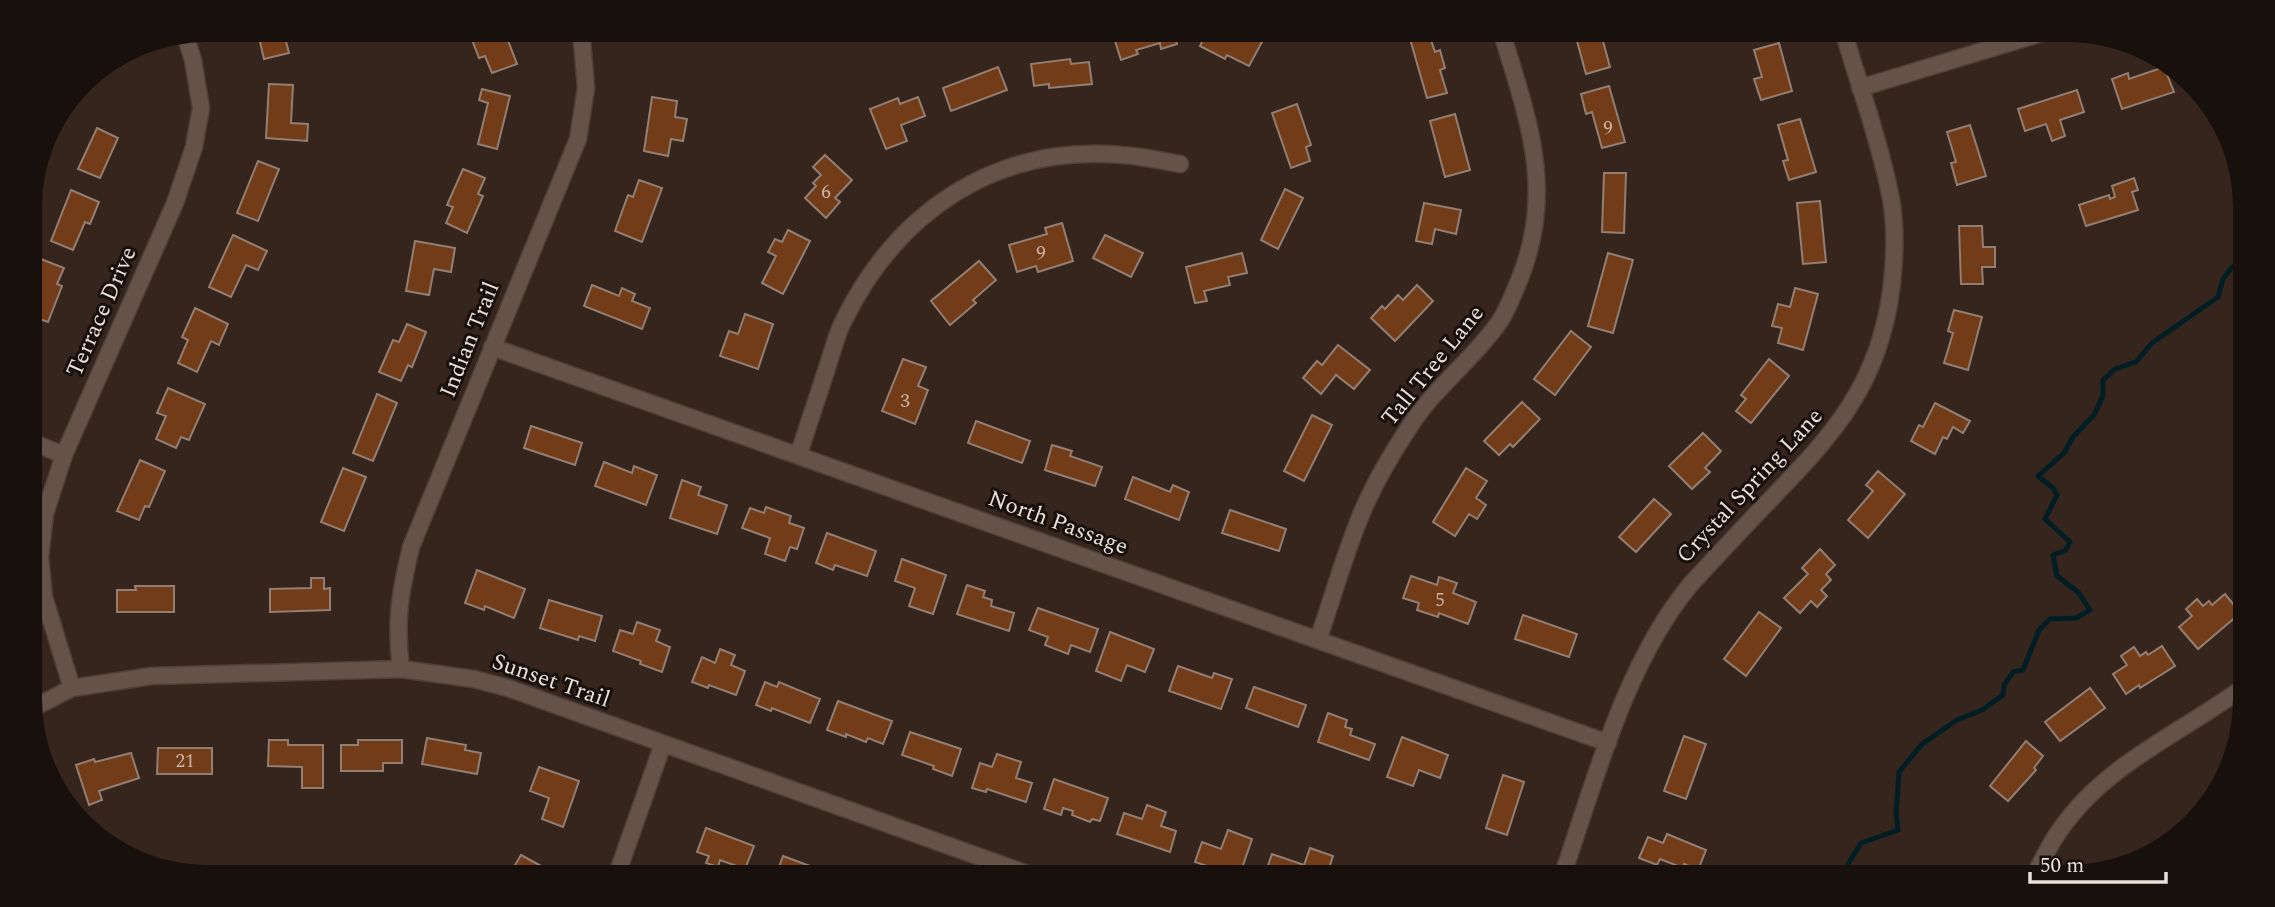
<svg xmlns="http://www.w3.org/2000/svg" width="2275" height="907" font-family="Spectral,serif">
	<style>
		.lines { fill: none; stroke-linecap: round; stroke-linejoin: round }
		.stream { stroke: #021e25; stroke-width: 5 }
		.building { fill: #723c18; stroke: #937e73; stroke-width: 2 }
		.street-casing { stroke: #4e4039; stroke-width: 19 }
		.street { stroke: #655248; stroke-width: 16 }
		.labels { text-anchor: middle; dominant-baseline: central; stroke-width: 6; stroke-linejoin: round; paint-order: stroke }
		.number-label { font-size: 19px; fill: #ccb6a9 }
		.street-label { font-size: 23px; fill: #eadfd9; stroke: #18100c }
	</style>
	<rect width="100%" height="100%" fill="#36251c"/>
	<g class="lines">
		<polyline class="stream" points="1840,877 1861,843 1898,830 1896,813 1899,772 1922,744 1957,720 1982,710 2003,695 2004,685 2013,672 2023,670 2039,630 2050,619 2076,618 2090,610 2079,593 2057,576 2053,555 2066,550 2070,542 2045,519 2057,495 2053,488 2038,476 2064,453 2073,437 2094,415 2103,396 2103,380 2115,369 2136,362 2152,343 2218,297 2223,279 2232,267 2243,262"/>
	</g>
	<g class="building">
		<polygon points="254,30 283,30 289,53 264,59 258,33 255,34"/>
		<polygon points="453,30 504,30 517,64 492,73 485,56 479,58 469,32 456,37"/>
		<polygon points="650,30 678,30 651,36"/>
		<polygon points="1132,30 1173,30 1177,44 1161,49 1160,43 1136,50 1138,54 1121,60 1114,38 1133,32"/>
		<polygon points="1208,30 1219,30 1234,38 1239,30 1262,42 1249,66 1227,55 1225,59 1200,46"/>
		<polygon points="1574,30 1600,30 1610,67 1586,74"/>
		<polygon points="1429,34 1435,52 1440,50 1445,68 1440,70 1447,93 1427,98 1410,39"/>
		<polygon points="1779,43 1792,91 1761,100 1754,79 1762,77 1754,50"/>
		<polygon points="1070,59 1071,64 1089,62 1092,84 1049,88 1049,84 1034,86 1031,64"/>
		<polygon points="998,67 1007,90 951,111 943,88"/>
		<polygon points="2164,67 2174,92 2122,109 2112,79 2128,73 2129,79"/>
		<polygon points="269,84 293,85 291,123 308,124 307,141 266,138"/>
		<polygon points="1609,86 1625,142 1602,148 1592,112 1586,114 1581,94"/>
		<polygon points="482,89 510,96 497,149 478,144 488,103 479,100"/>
		<polygon points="2077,90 2084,112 2060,120 2065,136 2052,141 2046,124 2025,131 2018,109"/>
		<polygon points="652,97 677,101 675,117 687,119 683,141 671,139 668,156 644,151"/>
		<polygon points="918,97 925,116 901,125 907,141 886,149 870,109 898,98 900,104"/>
		<polygon points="1297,104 1311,145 1306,147 1310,161 1291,168 1272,113"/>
		<polygon points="1455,114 1470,170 1445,177 1430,121"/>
		<polygon points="1800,119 1816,172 1789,180 1783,161 1788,160 1778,125"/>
		<polygon points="1970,125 1986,176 1957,185 1951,163 1956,162 1947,132"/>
		<polygon points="97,128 118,138 100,178 78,169"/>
		<polygon points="825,155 852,180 835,198 840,202 826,218 805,198 816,186 813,183 821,175 813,167"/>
		<polygon points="258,161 279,169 258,221 237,213"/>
		<polygon points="463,169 485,178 478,194 483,196 467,233 446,223 453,207 447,205"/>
		<polygon points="1604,173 1626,173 1624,233 1602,232"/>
		<polygon points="2134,178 2138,190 2132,192 2138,210 2086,226 2079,205 2109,195 2110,199 2115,197 2112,186"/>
		<polygon points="639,180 662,188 642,242 615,231 628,195 633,197"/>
		<polygon points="1285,189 1303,198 1278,249 1261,240"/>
		<polygon points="71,190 99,202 90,224 85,222 73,250 51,241"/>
		<polygon points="1820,201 1826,262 1803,264 1797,203"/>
		<polygon points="1424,203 1461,210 1456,234 1435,229 1432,244 1416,241"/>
		<polygon points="1062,223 1073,261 1038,272 1036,266 1017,272 1009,245 1047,234 1045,228"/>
		<polygon points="1959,226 1982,226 1983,247 1995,247 1995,267 1982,267 1983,284 1961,284"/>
		<polygon points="788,230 810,241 783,294 762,283 776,256 768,252 775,239 782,242"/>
		<polygon points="233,235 267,251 258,270 246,265 231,297 209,287"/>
		<polygon points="1105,235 1143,253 1131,277 1093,258"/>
		<polygon points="415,241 455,248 451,272 434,269 429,295 406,291"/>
		<polygon points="1242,253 1247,273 1228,277 1230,285 1204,291 1207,301 1195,303 1186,267"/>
		<polygon points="1608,253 1633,260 1613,333 1588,326"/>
		<polygon points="41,259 64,268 57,284 62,286 48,322 31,316 31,286"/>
		<polygon points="979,261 996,280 973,300 976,303 950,325 931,301"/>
		<polygon points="592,285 619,296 622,288 635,294 632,301 650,308 642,329 584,306"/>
		<polygon points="1417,285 1433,301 1395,341 1371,318 1382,306 1385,309 1398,295 1403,300"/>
		<polygon points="1795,288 1818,294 1803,350 1778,343 1782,328 1772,326 1778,304 1790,307"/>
		<polygon points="195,308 228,324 219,345 211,341 197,372 178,363 188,340 182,337"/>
		<polygon points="1954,310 1982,317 1968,370 1944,363 1953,333 1948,331"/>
		<polygon points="745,314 773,324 758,369 720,356 729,331 738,334"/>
		<polygon points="407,324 426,332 412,367 408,365 401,381 379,372 393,340 399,342"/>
		<polygon points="1571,331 1591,347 1555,395 1534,379"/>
		<polygon points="1338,345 1370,370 1354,389 1336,375 1321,394 1303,378 1317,361 1322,365"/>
		<polygon points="903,359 926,367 918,386 928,390 915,424 882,411"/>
		<polygon points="1769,359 1789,376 1751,423 1736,411 1746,399 1741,395"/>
		<polygon points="168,388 205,404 189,440 181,437 176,448 156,439 166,416 157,413"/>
		<polygon points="377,394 397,403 373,461 353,453"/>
		<polygon points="1522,402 1540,419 1513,447 1510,444 1499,455 1484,441"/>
		<polygon points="1935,403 1970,421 1963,433 1953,427 1947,439 1943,437 1935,454 1911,441 1919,425 1923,427"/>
		<polygon points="1312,415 1332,425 1304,481 1284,471"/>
		<polygon points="976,421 1030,441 1022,463 968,443"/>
		<polygon points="531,426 582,443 575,465 524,448"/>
		<polygon points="1703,433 1721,451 1705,468 1710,472 1692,489 1669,466"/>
		<polygon points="1052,445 1072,451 1070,456 1102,467 1095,486 1045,470"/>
		<polygon points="140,460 165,471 149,507 145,506 139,520 117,511"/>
		<polygon points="604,462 632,473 634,466 657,475 646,505 595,486"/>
		<polygon points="343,468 366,477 344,531 321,522"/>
		<polygon points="1466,468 1487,481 1476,498 1486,505 1477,519 1469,514 1455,536 1433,522"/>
		<polygon points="1878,471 1905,494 1868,538 1848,520 1873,491 1866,485"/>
		<polygon points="1133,477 1170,492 1173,485 1189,492 1179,520 1125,499"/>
		<polygon points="682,480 701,487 698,495 727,505 717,534 670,518"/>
		<polygon points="1654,499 1671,514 1636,552 1619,537"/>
		<polygon points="766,507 791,516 789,523 804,528 797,549 790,547 785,561 765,554 770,538 742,528 750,508 764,513"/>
		<polygon points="1230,510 1286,529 1279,551 1222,533"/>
		<polygon points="827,533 876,551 867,576 835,565 833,570 816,563"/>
		<polygon points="1820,549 1835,565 1826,574 1831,580 1821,590 1827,596 1817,607 1811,601 1800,613 1784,598 1808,574 1802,568"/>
		<polygon points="902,559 946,575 933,614 909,606 915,588 895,581"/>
		<polygon points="477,570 525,589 514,618 485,606 484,610 465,603"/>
		<polygon points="1411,576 1437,585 1439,577 1457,583 1453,593 1476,602 1468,624 1439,613 1438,617 1417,610 1419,603 1403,598"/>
		<polygon points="311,578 324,578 324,589 330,588 330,610 270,612 270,589 311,588"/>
		<polygon points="967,585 985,591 983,597 992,600 991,606 1014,613 1009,631 957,614"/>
		<polygon points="135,586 174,586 174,612 117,612 117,590 136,590"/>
		<polygon points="2225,594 2238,610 2238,615 2198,649 2179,627 2192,616 2186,609 2197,599 2203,606 2209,601 2212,605"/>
		<polygon points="549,600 602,616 595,641 579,636 578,640 540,628"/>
		<polygon points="1038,608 1098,629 1090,652 1071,645 1068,654 1045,645 1048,637 1029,630"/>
		<polygon points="1759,612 1781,628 1746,676 1724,659"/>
		<polygon points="1523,615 1577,634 1569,657 1515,639"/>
		<polygon points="637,622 660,630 656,641 670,647 662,672 640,664 641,661 613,651 620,630 633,634"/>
		<polygon points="1110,632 1154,649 1145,672 1127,665 1121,681 1096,671"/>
		<polygon points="2162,646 2175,666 2140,688 2139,685 2126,694 2113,674 2127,665 2121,656 2134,647 2140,656 2146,652 2148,655"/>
		<polygon points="720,649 735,655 731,665 745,671 736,695 709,685 708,688 692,682 702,657 715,663"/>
		<polygon points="1178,666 1212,678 1214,673 1232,679 1221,709 1169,691"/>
		<polygon points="765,682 777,687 779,682 820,699 810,723 772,708 771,711 756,705"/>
		<polygon points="1254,687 1306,705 1298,727 1246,708"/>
		<polygon points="2090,688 2105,708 2060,741 2045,722"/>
		<polygon points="838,701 892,721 883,744 868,738 866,742 846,734 846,737 827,730"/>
		<polygon points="1328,713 1347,720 1345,727 1352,729 1350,735 1375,744 1369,760 1318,742"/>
		<polygon points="910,732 961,749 952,776 933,769 934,766 902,755"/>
		<polygon points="1684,736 1706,744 1686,799 1664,791"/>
		<polygon points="1402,737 1448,755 1440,778 1419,770 1413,786 1387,777"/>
		<polygon points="427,738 466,745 465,750 481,753 477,774 422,764"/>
		<polygon points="269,740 288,740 288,745 323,745 323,788 302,788 302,767 268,766"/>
		<polygon points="358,740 402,740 402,763 383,763 383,771 341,771 341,745 358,745"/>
		<polygon points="2026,741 2043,756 2034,768 2036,770 2008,801 1990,786"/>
		<polygon points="158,748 212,748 212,774 157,774"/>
		<polygon points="131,753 139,778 99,791 102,800 89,805 76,765 94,759 95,762"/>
		<polygon points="997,754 1021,762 1016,778 1032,783 1026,802 987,789 986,792 972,788 980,763 992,767"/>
		<polygon points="539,767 579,781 563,827 542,819 549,798 530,791"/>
		<polygon points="1503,775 1524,782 1507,835 1486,828"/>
		<polygon points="1054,779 1108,798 1100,821 1092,819 1090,822 1072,815 1073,811 1063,808 1061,815 1044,809"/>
		<polygon points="1147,805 1166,812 1161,826 1176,831 1170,852 1117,834 1124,813 1142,819"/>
		<polygon points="706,828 754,846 745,869 720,860 718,867 706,863 709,856 697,852"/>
		<polygon points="1228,830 1252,839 1239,877 1195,862 1202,842 1221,849"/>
		<polygon points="1667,834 1706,850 1698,870 1684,864 1683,868 1660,859 1657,865 1639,858 1648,837 1663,843"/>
		<polygon points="1310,848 1333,856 1326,877 1264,877 1272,854 1304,865"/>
		<polygon points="521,855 543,867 538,877 508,877"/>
		<polygon points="783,856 826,872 825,877 776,875"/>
	</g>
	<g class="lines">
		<g class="street-casing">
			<g id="street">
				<polyline points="138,44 143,42"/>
				<polyline points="1860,88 2052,30"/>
				<polyline points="492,347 1608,743"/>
				<polyline points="31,442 64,455"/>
				<path d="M799 454C808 425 818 396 827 368 832 353 836 336 843 322 897 211 996 144 1122 155 1141 156 1161 161 1180 164"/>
				<path d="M1318 640C1333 597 1345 552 1363 510 1376 480 1392 453 1410 426 1435 387 1473 360 1500 321 1508 309 1514 292 1520 278 1556 188 1527 117 1501 30"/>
				<path d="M401 669C395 621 400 593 411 547L578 139 586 88 581 30"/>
				<polyline points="72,688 44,597 40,557 45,514 64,455 175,203 194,147 201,108 193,60 185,34"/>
				<polyline points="33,708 72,688 152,676 401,669 474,679 508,688 1036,877"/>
				<polyline points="616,877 663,744"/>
				<path d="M1562 877C1595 781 1625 664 1690 585 1715 558 1740 531 1766 504 1833 435 1881 384 1892 283 1895 255 1896 226 1891 199 1880 142 1859 85 1843 30"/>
				<path d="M2034 877C2042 861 2049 845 2060 830 2103 767 2176 735 2237 692"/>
			</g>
		</g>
		<use href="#street" class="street"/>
	</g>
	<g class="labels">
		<g class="number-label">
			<text x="1608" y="128">9</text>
			<text x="826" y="192">6</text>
			<text x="1041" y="253">9</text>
			<text x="905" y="401">3</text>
			<text x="1440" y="600">5</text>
			<text x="185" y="761">21</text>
		</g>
		<g class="street-label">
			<text transform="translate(102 312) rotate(-66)">Terrace Drive</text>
			<text transform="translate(470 340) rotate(-68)">Indian Trail</text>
			<text transform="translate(1433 366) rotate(-51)">Tall Tree Lane</text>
			<text transform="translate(1750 486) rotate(-47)">Crystal Spring Lane</text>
			<text transform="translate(1058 523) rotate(20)">North Passage</text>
			<text transform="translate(551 681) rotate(19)">Sunset Trail</text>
		</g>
	</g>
	<path d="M0 0H2275V907H0ZM207 42H2068A165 165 0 0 1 2233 207V700A165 165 0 0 1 2068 865H207A165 165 0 0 1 42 700V207A165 165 0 0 1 207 42Z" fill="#18100c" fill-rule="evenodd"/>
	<path d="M2030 872v10h136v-10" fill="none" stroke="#eadfd9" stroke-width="3.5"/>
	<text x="2040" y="872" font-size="21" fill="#eadfd9" stroke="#18100c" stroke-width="5" paint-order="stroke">50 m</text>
</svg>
